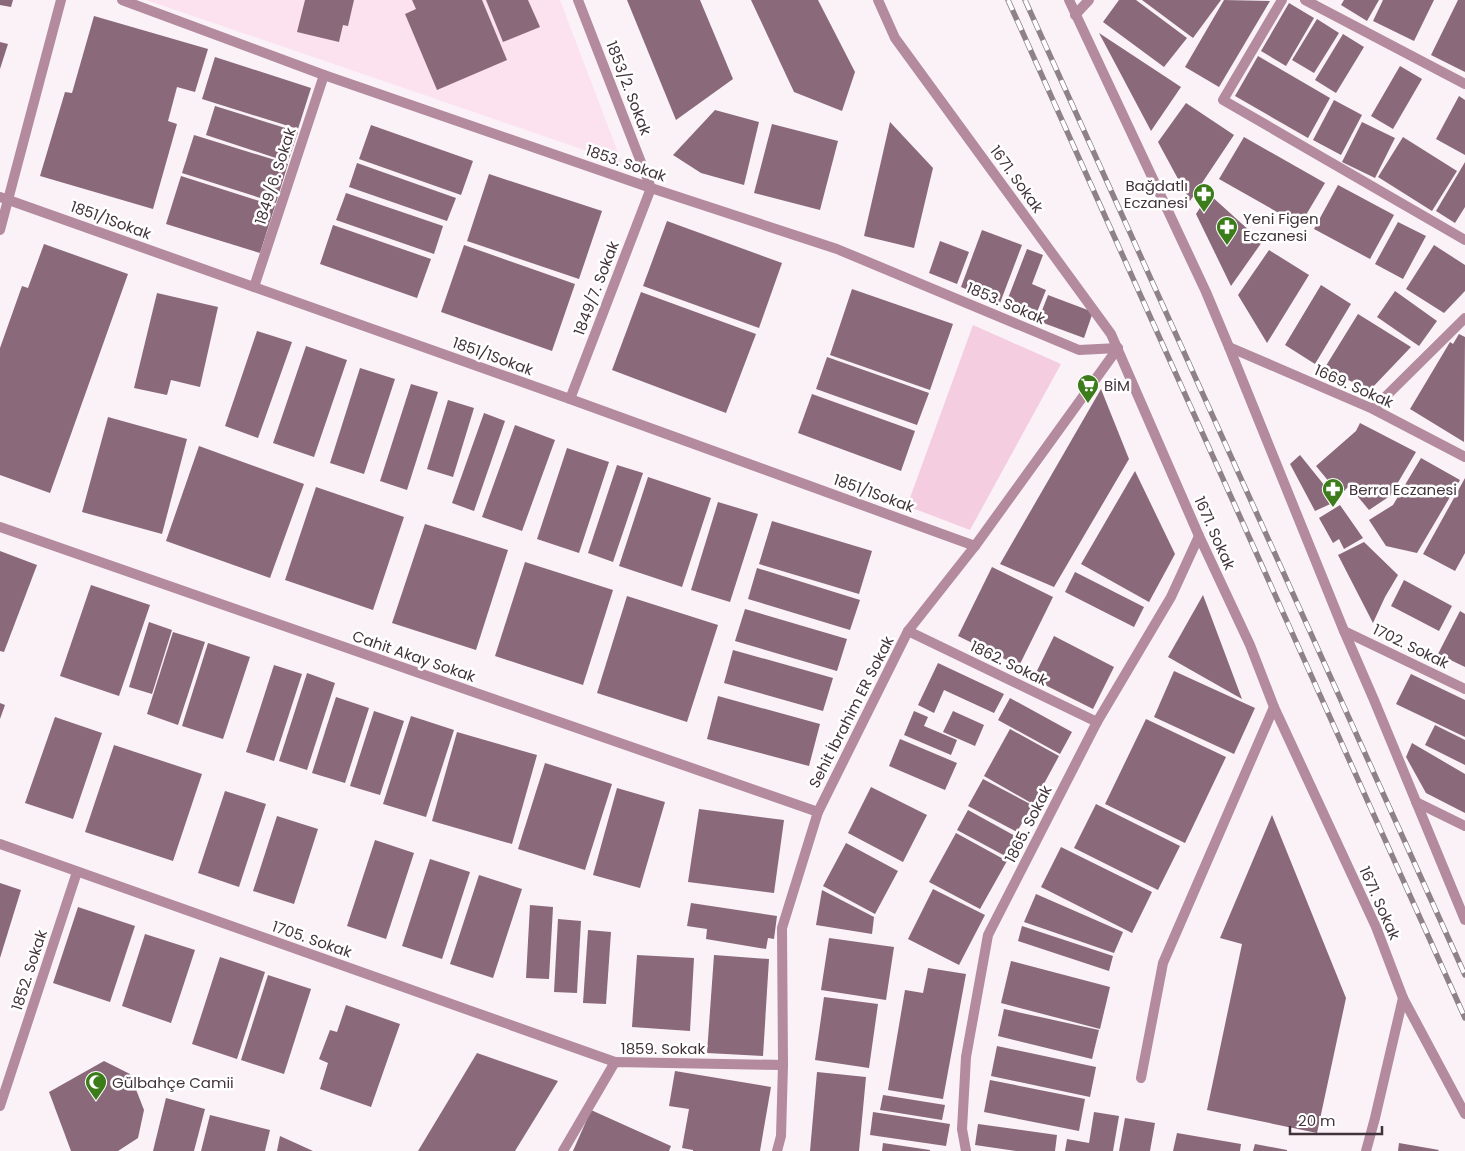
<svg xmlns="http://www.w3.org/2000/svg" width="1465" height="1151" font-family="Poppins,sans-serif">
	<style>
		.built { fill: #fce1ee }
		.green { fill: #f5cde1 }
		.building { fill: #8a697a }
		.lines { fill: none; stroke-linecap: round; stroke-linejoin: round }
		.service { stroke: #b38a9e; stroke-width: 10 }
		.minor { stroke: #b38a9e; stroke-width: 10 }
		.rail-casing { stroke: #8e8288; stroke-width: 5.5 }
		.rail { stroke: #fff; stroke-width: 4; stroke-dasharray: 11; stroke-linecap: butt }
		.labels { text-anchor: middle; dominant-baseline: central; stroke-width: 5; stroke-linejoin: round; paint-order: stroke }
		.street-label { font-size: 15px; fill: #42333a; stroke: #fff }
		.poi-label { font-size: 15px; fill: #42333a; stroke: #fff; text-anchor: start }
	</style>
	<rect width="100%" height="100%" fill="#faf2f6"/>
	<polygon class="built" points="146,0 560,0 622,163 296,51"/>
	<polygon class="green" points="973,325 1061,364 970,530 907,506"/>
	<g class="building">
		<polygon points="0,0 13,0 11,7 0,5"/>
		<polygon points="305,0 354,0 348,26 343,25 339,42 297,32"/>
		<polygon points="412,0 482,0 507,60 437,90 405,14 416,9"/>
		<polygon points="486,0 528,0 540,27 503,42"/>
		<polygon points="627,0 700,0 733,79 676,120"/>
		<polygon points="751,0 818,0 855,72 842,111 794,92"/>
		<polygon points="1119,0 1136,0 1187,38 1164,67 1103,22"/>
		<polygon points="1142,0 1221,0 1193,38"/>
		<polygon points="1224,0 1270,1 1219,87 1185,67"/>
		<polygon points="1344,0 1379,0 1367,21 1341,5"/>
		<polygon points="1383,0 1434,0 1414,41 1373,21"/>
		<polygon points="1458,0 1465,0 1465,72 1431,55"/>
		<polygon points="1289,3 1314,18 1286,66 1261,51"/>
		<polygon points="94,16 208,49 195,92 177,87 168,121 177,124 153,209 40,176 65,92 72,93"/>
		<polygon points="1317,19 1339,33 1314,73 1292,60"/>
		<polygon points="1099,33 1181,87 1151,131"/>
		<polygon points="1343,34 1364,47 1336,93 1315,80"/>
		<polygon points="0,42 8,44 0,69"/>
		<polygon points="1258,56 1330,98 1308,138 1235,96"/>
		<polygon points="215,57 311,88 298,129 202,99"/>
		<polygon points="1400,66 1422,79 1393,129 1371,116"/>
		<polygon points="1459,96 1465,100 1465,155 1436,139"/>
		<polygon points="1334,100 1362,115 1341,155 1313,140"/>
		<polygon points="1186,103 1234,135 1190,201 1158,142"/>
		<polygon points="215,106 298,132 288,162 206,135"/>
		<polygon points="715,110 759,122 744,185 701,173 673,155"/>
		<polygon points="890,122 933,168 914,248 864,236"/>
		<polygon points="1362,122 1395,138 1375,178 1342,162"/>
		<polygon points="772,124 838,141 820,210 754,193"/>
		<polygon points="371,125 473,161 461,195 359,159"/>
		<polygon points="194,135 288,164 276,203 182,173"/>
		<polygon points="1244,137 1325,183 1300,225 1219,179"/>
		<polygon points="1403,137 1457,171 1432,211 1378,177"/>
		<polygon points="1465,162 1465,207 1455,223 1436,211"/>
		<polygon points="357,163 456,198 447,221 349,187"/>
		<polygon points="489,174 602,211 579,279 467,241"/>
		<polygon points="181,176 275,206 260,253 166,224"/>
		<polygon points="1338,185 1394,215 1370,259 1314,229"/>
		<polygon points="346,193 443,226 434,254 336,220"/>
		<polygon points="1209,194 1262,242 1231,286 1196,214"/>
		<polygon points="667,221 782,263 759,328 643,286"/>
		<polygon points="1398,222 1426,236 1403,279 1375,264"/>
		<polygon points="333,225 431,259 417,298 320,264"/>
		<polygon points="982,230 1022,245 1000,303 961,287"/>
		<polygon points="940,241 969,252 957,284 929,273"/>
		<polygon points="44,244 128,274 50,493 0,475 0,348 22,286 28,288"/>
		<polygon points="464,245 575,284 552,351 441,312"/>
		<polygon points="1434,245 1465,265 1465,291 1444,313 1406,289"/>
		<polygon points="1027,249 1043,255 1032,284 1046,290 1035,317 1005,306"/>
		<polygon points="1269,250 1309,275 1267,343 1238,295"/>
		<polygon points="1321,285 1351,304 1315,364 1285,345"/>
		<polygon points="852,289 953,324 930,390 830,355"/>
		<polygon points="1395,291 1437,321 1419,346 1377,317"/>
		<polygon points="641,292 756,334 726,413 612,370"/>
		<polygon points="157,293 218,307 200,387 171,380 167,395 134,388"/>
		<polygon points="1048,295 1093,312 1084,338 1038,321"/>
		<polygon points="1358,314 1411,347 1370,390 1324,369"/>
		<polygon points="257,331 292,342 258,438 225,426"/>
		<polygon points="1459,334 1465,337 1464,442 1410,409 1450,342 1453,344"/>
		<polygon points="306,346 347,360 314,457 273,443"/>
		<polygon points="827,357 929,393 917,425 816,389"/>
		<polygon points="360,368 395,379 364,474 330,463"/>
		<polygon points="411,384 438,392 407,490 380,481"/>
		<polygon points="1101,389 1129,459 1054,587 1000,564"/>
		<polygon points="812,394 915,431 901,471 798,433"/>
		<polygon points="448,400 474,408 453,477 427,469"/>
		<polygon points="484,413 505,421 474,511 452,503"/>
		<polygon points="108,417 187,439 162,534 82,512"/>
		<polygon points="1360,423 1416,452 1390,496 1369,510 1349,486 1340,495 1316,466 1356,431"/>
		<polygon points="515,425 555,440 522,531 482,517"/>
		<polygon points="199,446 304,484 270,578 166,541"/>
		<polygon points="567,448 609,462 579,553 537,539"/>
		<polygon points="1300,455 1337,501 1315,511 1290,464"/>
		<polygon points="1421,458 1460,480 1417,553 1386,546 1369,520 1393,505"/>
		<polygon points="617,465 643,473 613,562 588,553"/>
		<polygon points="1135,471 1175,554 1149,602 1081,564"/>
		<polygon points="648,477 711,498 682,587 619,566"/>
		<polygon points="1465,478 1465,553 1455,571 1423,554"/>
		<polygon points="316,487 404,517 373,610 285,580"/>
		<polygon points="718,502 758,514 730,602 691,590"/>
		<polygon points="1340,505 1363,538 1344,549 1339,539 1333,543 1319,518"/>
		<polygon points="772,521 872,551 859,594 759,564"/>
		<polygon points="425,524 508,550 476,650 392,623"/>
		<polygon points="1364,542 1398,575 1385,597 1373,623 1338,555"/>
		<polygon points="0,551 37,565 4,652 0,651"/>
		<polygon points="525,562 613,590 583,685 495,656"/>
		<polygon points="992,567 1053,597 1019,666 958,636"/>
		<polygon points="757,568 860,600 850,630 748,599"/>
		<polygon points="1075,572 1144,607 1134,627 1065,592"/>
		<polygon points="1404,580 1452,606 1439,631 1391,606"/>
		<polygon points="91,585 150,605 119,696 60,676"/>
		<polygon points="1203,595 1242,699 1168,657"/>
		<polygon points="627,596 718,625 687,722 597,693"/>
		<polygon points="745,609 847,639 837,671 735,641"/>
		<polygon points="1460,611 1465,614 1465,667 1438,654"/>
		<polygon points="149,622 172,630 152,694 129,687"/>
		<polygon points="173,632 205,642 178,725 147,714"/>
		<polygon points="1054,636 1114,667 1093,709 1033,679"/>
		<polygon points="208,643 250,657 223,739 182,726"/>
		<polygon points="733,650 833,678 823,711 724,683"/>
		<polygon points="938,663 1004,694 994,713 944,690 934,713 918,705"/>
		<polygon points="274,665 302,674 274,761 246,752"/>
		<polygon points="1174,671 1255,708 1234,754 1154,717"/>
		<polygon points="307,673 335,683 307,770 279,761"/>
		<polygon points="1411,674 1465,700 1465,737 1396,704"/>
		<polygon points="718,696 820,724 809,766 707,739"/>
		<polygon points="336,697 369,708 345,783 312,773"/>
		<polygon points="1010,698 1072,732 1060,754 998,720"/>
		<polygon points="0,703 5,705 0,719"/>
		<polygon points="374,711 404,721 380,795 350,786"/>
		<polygon points="914,711 928,717 924,726 957,740 951,755 904,735"/>
		<polygon points="953,711 984,725 975,746 943,732"/>
		<polygon points="411,716 454,730 426,817 383,804"/>
		<polygon points="55,717 102,733 73,819 25,803"/>
		<polygon points="1146,719 1226,757 1185,843 1105,804"/>
		<polygon points="1435,725 1465,740 1465,765 1425,745"/>
		<polygon points="1010,729 1059,756 1033,804 984,776"/>
		<polygon points="457,732 537,755 512,844 432,821"/>
		<polygon points="900,739 957,763 945,790 889,766"/>
		<polygon points="1412,743 1465,774 1465,813 1426,793 1406,757"/>
		<polygon points="114,745 202,774 173,861 85,832"/>
		<polygon points="545,763 612,784 585,870 518,849"/>
		<polygon points="983,779 1032,805 1017,832 968,806"/>
		<polygon points="871,787 927,815 903,862 848,833"/>
		<polygon points="617,788 665,802 640,888 593,875"/>
		<polygon points="225,791 266,804 239,887 198,873"/>
		<polygon points="1096,804 1180,846 1158,890 1074,848"/>
		<polygon points="699,809 784,820 774,893 688,882"/>
		<polygon points="968,810 1017,837 1007,857 957,830"/>
		<polygon points="1272,815 1346,998 1317,1133 1207,1110 1242,944 1220,938"/>
		<polygon points="277,816 318,829 294,904 253,891"/>
		<polygon points="956,833 1007,861 980,909 929,882"/>
		<polygon points="375,840 414,853 386,939 347,926"/>
		<polygon points="846,843 898,871 875,914 823,886"/>
		<polygon points="1061,847 1152,892 1132,933 1041,887"/>
		<polygon points="430,859 470,872 442,959 402,946"/>
		<polygon points="479,875 522,889 493,978 450,964"/>
		<polygon points="0,883 21,890 0,958"/>
		<polygon points="933,889 985,915 959,965 908,939"/>
		<polygon points="822,890 874,917 872,934 816,925"/>
		<polygon points="1036,894 1123,932 1114,953 1024,922"/>
		<polygon points="691,903 777,916 774,939 768,938 766,949 706,939 707,929 687,926"/>
		<polygon points="530,905 553,907 549,979 526,978"/>
		<polygon points="78,907 135,926 110,1002 53,983"/>
		<polygon points="558,919 581,921 577,993 554,992"/>
		<polygon points="1022,926 1113,956 1109,971 1018,941"/>
		<polygon points="588,930 611,932 606,1004 583,1003"/>
		<polygon points="145,934 195,950 171,1023 122,1006"/>
		<polygon points="829,938 894,947 886,1000 821,990"/>
		<polygon points="637,955 694,958 690,1031 632,1027"/>
		<polygon points="714,955 769,959 763,1056 707,1053"/>
		<polygon points="220,957 265,972 237,1059 192,1044"/>
		<polygon points="1011,961 1110,987 1100,1029 1001,1003"/>
		<polygon points="928,968 966,974 943,1099 888,1090 905,990 923,993"/>
		<polygon points="268,975 311,989 284,1074 241,1060"/>
		<polygon points="824,997 878,1004 869,1068 815,1060"/>
		<polygon points="346,1005 400,1024 371,1107 320,1089 328,1063 319,1059 330,1030 337,1032"/>
		<polygon points="1004,1009 1099,1030 1092,1059 998,1036"/>
		<polygon points="997,1046 1096,1067 1090,1097 991,1076"/>
		<polygon points="477,1053 558,1081 515,1151 418,1151"/>
		<polygon points="104,1061 130,1074 144,1110 138,1138 118,1151 71,1151 49,1092"/>
		<polygon points="675,1071 771,1087 760,1151 693,1151 693,1150 682,1148 689,1109 669,1106"/>
		<polygon points="817,1072 866,1077 859,1151 810,1151"/>
		<polygon points="990,1080 1085,1099 1079,1131 984,1112"/>
		<polygon points="883,1095 945,1105 942,1120 880,1110"/>
		<polygon points="166,1098 205,1109 194,1151 153,1151"/>
		<polygon points="591,1110 671,1146 669,1151 573,1151"/>
		<polygon points="873,1112 950,1124 946,1146 870,1135"/>
		<polygon points="1094,1112 1119,1116 1113,1151 1065,1151 1067,1139 1089,1143"/>
		<polygon points="210,1115 270,1130 265,1151 201,1151"/>
		<polygon points="1125,1118 1155,1123 1150,1151 1119,1151"/>
		<polygon points="978,1124 1057,1135 1055,1151 1016,1151 975,1145"/>
		<polygon points="1177,1133 1241,1144 1240,1151 1173,1151"/>
		<polygon points="280,1136 313,1151 277,1151"/>
		<polygon points="883,1143 930,1150 930,1151 882,1151"/>
		<polygon points="1399,1143 1439,1150 1438,1151 1398,1151"/>
		<polygon points="1255,1144 1287,1150 1287,1151 1253,1151"/>
	</g>
	<g class="lines">
		<polyline class="service" points="1141,1078 1163,963 1274,707"/>
		<g class="minor">
			<polyline points="122,0 324,75 651,188 837,249 1079,350 1118,348"/>
			<polyline points="578,0 651,188"/>
			<polyline points="878,0 895,38 1111,334 1199,536 1250,645 1274,707 1376,927 1403,998 1465,1114"/>
			<polyline points="1069,0 1206,292 1229,347 1344,631 1374,700 1465,920"/>
			<polyline points="1282,0 1223,100 1465,240"/>
			<polyline points="1305,0 1465,84"/>
			<polyline points="1075,15 1089,0"/>
			<polyline points="0,197 570,399 975,546"/>
			<polyline points="0,230 61,0"/>
			<polyline points="254,287 324,75"/>
			<polyline points="1229,347 1373,409 1465,457"/>
			<polyline points="570,399 651,188"/>
			<polyline points="1373,409 1465,318"/>
			<polyline points="0,527 818,812"/>
			<polyline points="908,631 1097,722"/>
			<polyline points="1344,631 1465,689"/>
			<polyline points="1416,802 1465,826"/>
			<polyline points="0,844 615,1062"/>
			<polyline points="0,1106 77,872"/>
			<polyline points="563,1151 615,1062 783,1065"/>
			<polyline points="777,1151 781,1136 783,1065 782,928 818,812 908,631 975,546 1118,348"/>
			<polyline points="966,1151 962,1129 966,1057 988,935 1097,722 1171,597 1199,536"/>
			<polyline points="1366,1151 1375,1118 1403,998"/>
		</g>
		<g class="rail-casing">
			<g id="rail">
				<polyline points="1008,0 1465,1018"/>
				<polyline points="1025,0 1465,975"/>
			</g>
		</g>
		<use href="#rail" class="rail"/>
	</g>
	<defs>
		<g id="pharmacy-pin" transform="scale(1.125)"><path d="M0 17L-7.5 6A9.5 9.5 0 1 1 7.5 6Z" fill="#3c7c1b" stroke="#fff"/><path d="M-2-6h4v4h4v4h-4v4h-4v-4h-4v-4h4Z" fill="#fff"/></g>
		<g id="supermarket-pin" transform="scale(1.125)"><path d="M0 17L-7.5 6A9.5 9.5 0 1 1 7.5 6Z" fill="#3c7c1b" stroke="#fff"/><path d="M-6-5.5h2.5l.6 2H6L4.5 2H-2.5L-4.4-4H-6ZM-1.5 3.2a1.3 1.3 0 1 0 .1 0ZM3 3.2a1.3 1.3 0 1 0 .1 0Z" fill="#fff"/></g>
		<g id="mosque-pin" transform="scale(1.125)"><path d="M0 17L-7.5 6A9.5 9.5 0 1 1 7.5 6Z" fill="#3c7c1b" stroke="#fff"/><path d="M3.5-4.9A6 6 0 1 0 3.5 4.9A5 5 0 1 1 3.5-4.9Z" fill="#fff"/></g>
	</defs>
	<g fill-rule="evenodd">
		<use href="#pharmacy-pin" x="1204" y="194"/>
		<use href="#pharmacy-pin" x="1227" y="227"/>
		<use href="#supermarket-pin" x="1088" y="385"/>
		<use href="#pharmacy-pin" x="1333" y="489"/>
		<use href="#mosque-pin" x="96" y="1082"/>
	</g>
	<g class="labels">
		<g class="street-label">
			<text transform="translate(629 88) rotate(69)">1853/2. Sokak</text>
			<text transform="translate(626 163) rotate(19)">1853. Sokak</text>
			<text transform="translate(275 176) rotate(-72)">1849/6. Sokak</text>
			<text transform="translate(1017 179) rotate(54)">1671. Sokak</text>
			<text transform="translate(111 220) rotate(20)">1851/1Sokak</text>
			<text transform="translate(596 288) rotate(-69)">1849/7. Sokak</text>
			<text transform="translate(1006 303) rotate(23)">1853. Sokak</text>
			<text transform="translate(493 356) rotate(20)">1851/1Sokak</text>
			<text transform="translate(1354 386) rotate(24)">1669. Sokak</text>
			<text transform="translate(874 493) rotate(20)">1851/1Sokak</text>
			<text transform="translate(1215 533) rotate(66)">1671. Sokak</text>
			<text transform="translate(1411 646) rotate(26)">1702. Sokak</text>
			<text transform="translate(414 656) rotate(19)">Cahit Akay Sokak</text>
			<text transform="translate(1009 663) rotate(26)">1862. Sokak</text>
			<text transform="translate(851 712) rotate(-63)">Sehit İbrahim ER Sokak</text>
			<text transform="translate(1028 824) rotate(-63)">1865. Sokak</text>
			<text transform="translate(1380 903) rotate(66)">1671. Sokak</text>
			<text transform="translate(312 939) rotate(19)">1705. Sokak</text>
			<text transform="translate(29 970) rotate(-72)">1852. Sokak</text>
			<text x="663" y="1048">1859. Sokak</text>
		</g>
		<g class="poi-label">
			<text x="1188" y="185" text-anchor="end">Bağdatlı<tspan x="1188" dy="17">Eczanesi</tspan></text>
			<text x="1243" y="218">Yeni Figen<tspan x="1243" dy="17">Eczanesi</tspan></text>
			<text x="1104" y="385">BİM</text>
			<text x="1349" y="489">Berra Eczanesi</text>
			<text x="112" y="1082">Gülbahçe Camii</text>
		</g>
	</g>
	<path d="M1290 1126v8h92v-8" fill="none" stroke="#42333a" stroke-width="2.5"/>
	<text x="1298" y="1126" font-size="15" fill="#42333a" stroke="#ffffff" stroke-width="4" paint-order="stroke">20 m</text>
</svg>
